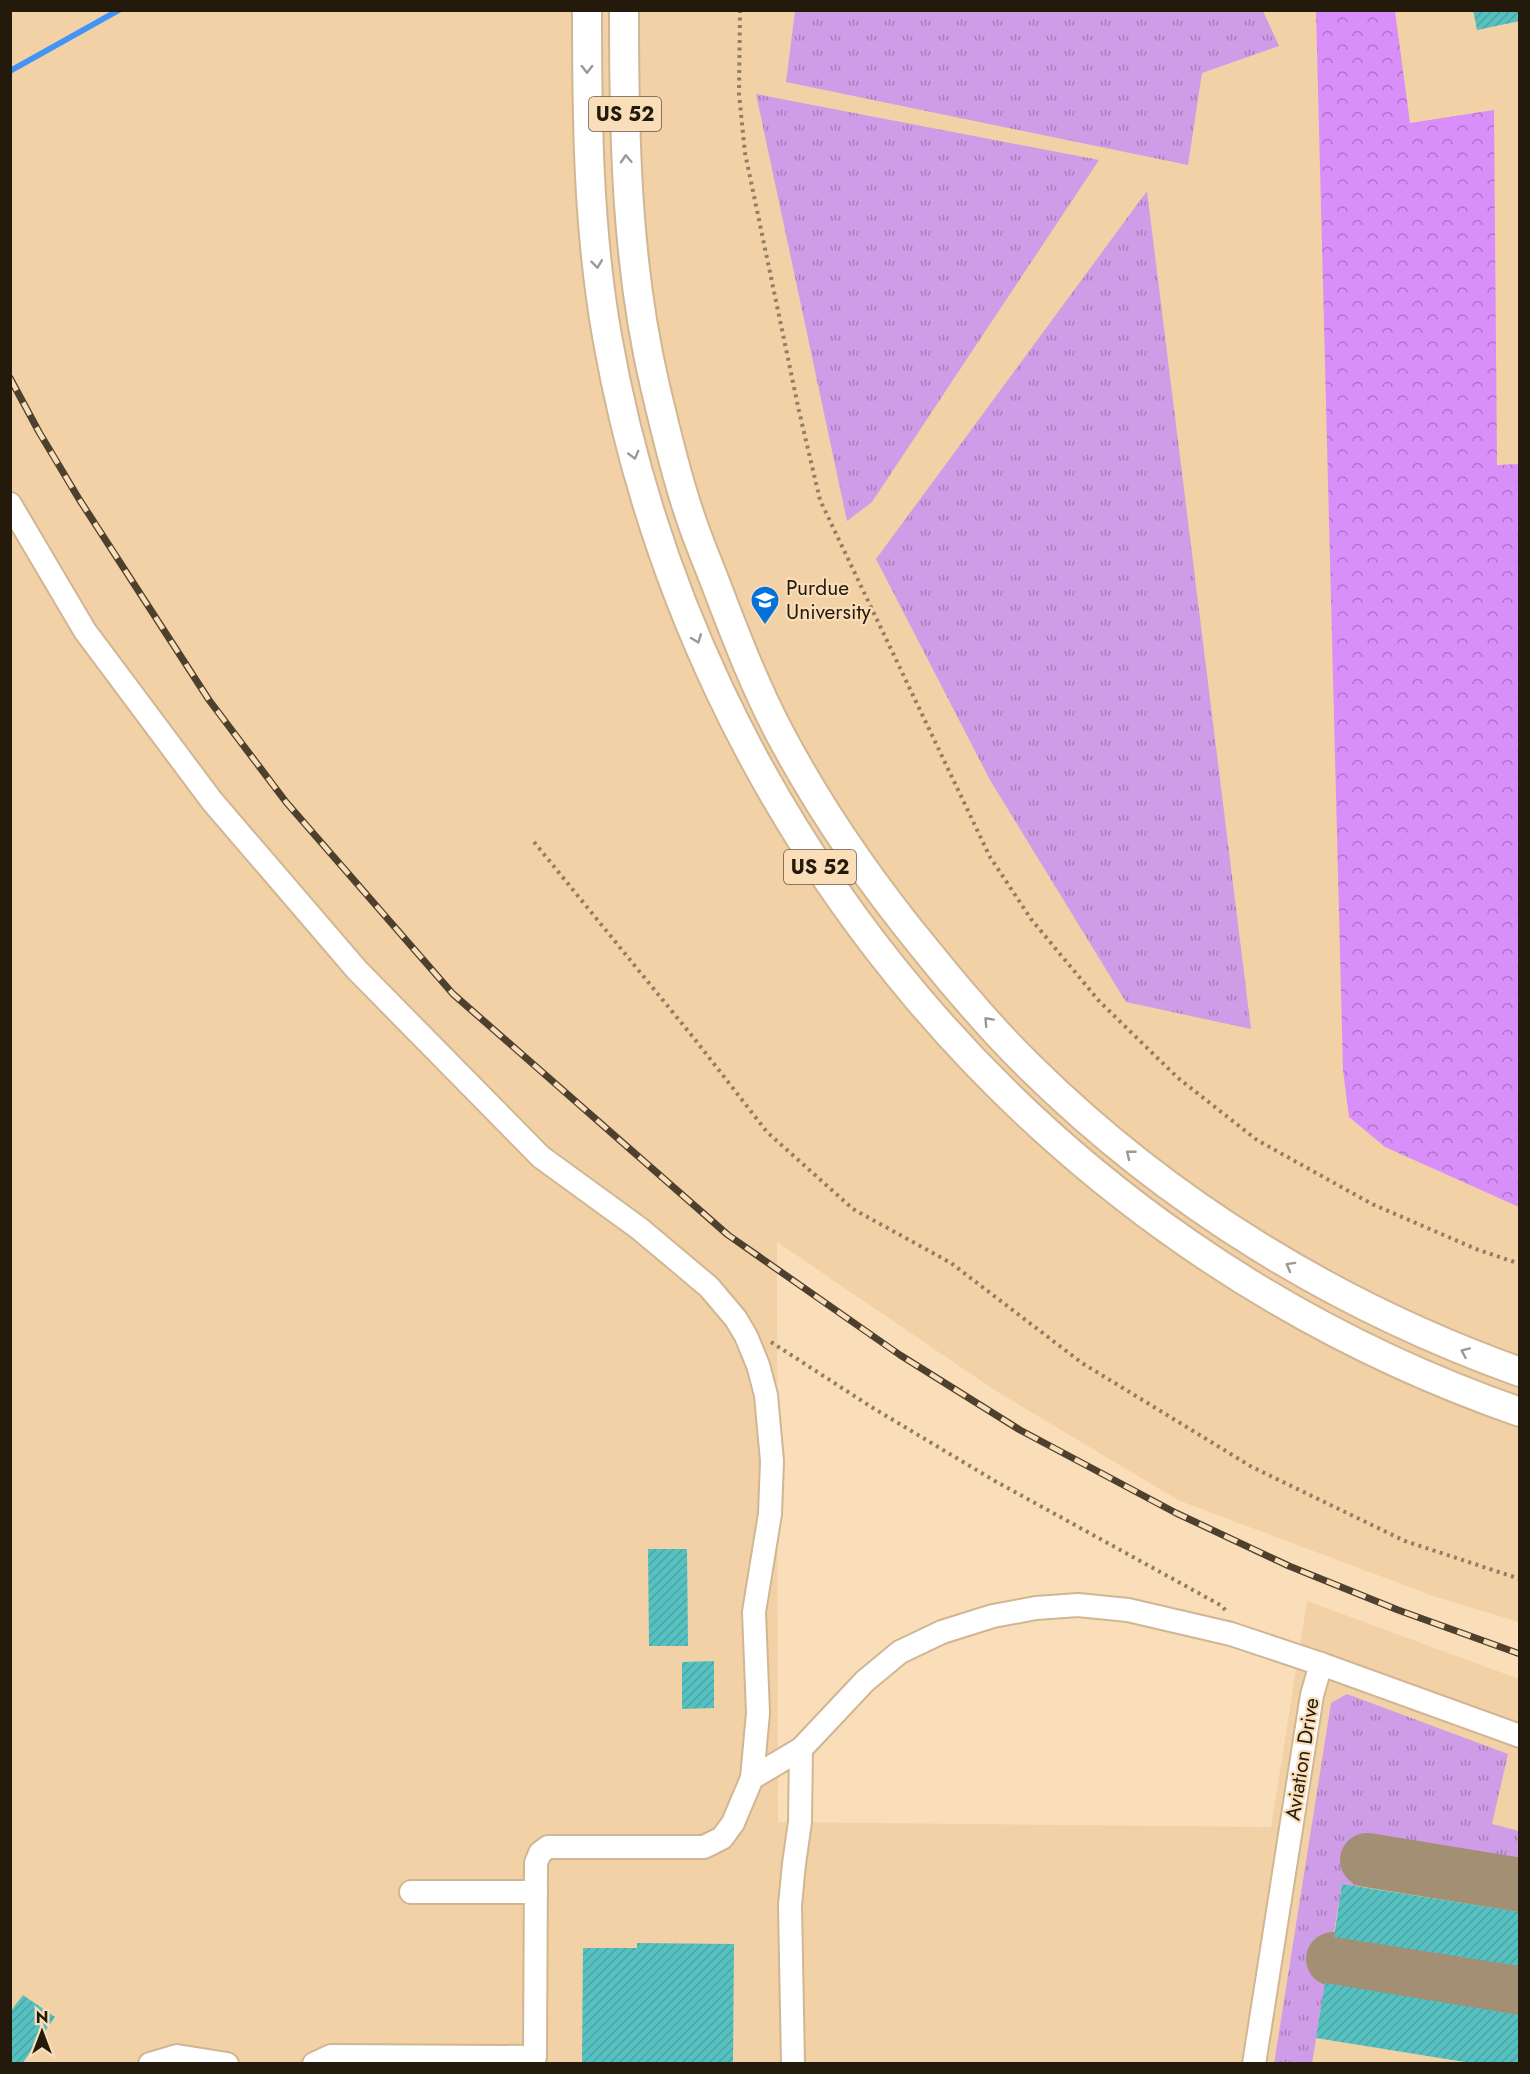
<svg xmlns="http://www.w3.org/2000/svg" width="1530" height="2074" font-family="Jost,sans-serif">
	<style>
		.built { fill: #f2d1a7 }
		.grass { fill: url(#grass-tufts) }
		.forest { fill: url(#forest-crowns) }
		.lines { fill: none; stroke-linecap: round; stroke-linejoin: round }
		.stream { stroke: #4395f5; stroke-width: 6 }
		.taxiway { stroke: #a38f74; stroke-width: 54 }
		.building { fill: url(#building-hatch) }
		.minor-casing { stroke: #d1b693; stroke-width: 26 }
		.major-casing { stroke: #d1b693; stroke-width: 32 }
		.path { stroke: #917e64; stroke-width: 4; stroke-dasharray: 3 4.5; stroke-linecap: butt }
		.minor { stroke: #fff; stroke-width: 22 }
		.major { stroke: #fff; stroke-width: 28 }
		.rail-casing { stroke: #4d402e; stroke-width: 7 }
		.rail { stroke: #f9deb9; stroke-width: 4.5; stroke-dasharray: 14; stroke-linecap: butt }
		.oneway { stroke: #9c9892 }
		.labels { text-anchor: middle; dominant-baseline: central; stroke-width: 4.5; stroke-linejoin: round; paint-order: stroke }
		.shield { fill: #f9deb9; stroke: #645540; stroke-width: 1.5 }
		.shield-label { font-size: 20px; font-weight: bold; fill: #241a0c }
		.poi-label { font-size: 21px; fill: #241a0c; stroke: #f9deb9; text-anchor: start }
		.street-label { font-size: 21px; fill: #241a0c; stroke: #f9deb9 }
	</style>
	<defs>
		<pattern id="grass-tufts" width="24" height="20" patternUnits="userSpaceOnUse" patternTransform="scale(1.5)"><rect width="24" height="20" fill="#cf9ce7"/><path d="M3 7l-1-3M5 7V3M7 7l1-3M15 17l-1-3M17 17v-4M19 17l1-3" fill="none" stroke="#a87eba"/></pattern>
		<pattern id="forest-crowns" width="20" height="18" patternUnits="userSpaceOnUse" patternTransform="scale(1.5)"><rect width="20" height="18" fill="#d88ff9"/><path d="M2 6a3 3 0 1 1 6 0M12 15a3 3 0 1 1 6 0" fill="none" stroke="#af74c8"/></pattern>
		<pattern id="building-hatch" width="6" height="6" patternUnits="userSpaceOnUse" patternTransform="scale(1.5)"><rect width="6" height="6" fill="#56c1c0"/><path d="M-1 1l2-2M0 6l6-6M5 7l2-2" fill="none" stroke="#4ba5a4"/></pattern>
	</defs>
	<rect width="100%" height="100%" fill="#f9deb9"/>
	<polygon class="built" points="11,11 1519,11 1519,1622 1436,1597 1180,1501 996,1391 777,1242 778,1822 1271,1827 1307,1601 1519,1679 1519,2063 11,2064"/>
	<g class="grass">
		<polygon points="795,11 1263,11 1279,46 1202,73 1188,165 786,82"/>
		<polygon points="756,94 1099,160 872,502 847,521"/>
		<polygon points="1147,191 1251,1029 1126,1002 990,780 876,559"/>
		<polygon points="1347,1694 1508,1754 1492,1824 1519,1831 1519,1874 1367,1851 1362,1887 1342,1884 1312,2063 1274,2064 1331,1703"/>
	</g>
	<polygon class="forest" points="1316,11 1395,11 1410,123 1494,110 1497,465 1520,464 1519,1207 1385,1147 1349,1117 1343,1070"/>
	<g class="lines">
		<polyline class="stream" points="10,71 119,10"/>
		<g class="taxiway">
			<polyline points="1367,1860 1520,1885"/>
			<polyline points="1333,1959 1520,1989"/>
		</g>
	</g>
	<g class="building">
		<polygon points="1473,10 1520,10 1520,21 1477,30"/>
		<polygon points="648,1549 687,1549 688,1646 649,1646"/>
		<polygon points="714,1661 714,1708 682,1709 682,1662"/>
		<polygon points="1342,1884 1520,1912 1520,1966 1334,1937"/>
		<polygon points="637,1943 734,1944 733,2064 582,2064 583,1948 637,1948"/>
		<polygon points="1325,1983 1520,2015 1520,2064 1477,2064 1316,2038"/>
		<polygon points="23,1995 55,2017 22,2064 10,2064 10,2012"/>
	</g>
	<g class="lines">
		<g class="minor-casing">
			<g id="minor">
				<polyline points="10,504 85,631 212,801 357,970 541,1157 640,1229 709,1287 736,1319 746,1336 758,1365 766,1395 772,1461 770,1514 754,1612 758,1713 752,1778"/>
				<polyline points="411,1892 536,1892"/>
				<polyline points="150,2064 177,2056 227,2064"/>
				<polyline points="314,2064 331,2056 535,2057 536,1863 540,1853 548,1847 704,1847 722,1838 733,1823 752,1778 801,1749 865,1681 900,1652 942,1632 993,1616 1036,1608 1078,1605 1128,1610 1231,1634 1321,1664"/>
				<polyline points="793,2064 790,1905 794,1864 800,1822 801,1749"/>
				<polyline points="1254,2064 1312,1695 1321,1664 1520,1736"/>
			</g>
		</g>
		<g class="major-casing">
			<g id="major">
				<path d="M587 10C587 120 588 228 607 336 694 832 1044 1247 1520 1412"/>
				<path d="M624 10C624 136 626 263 655 386 665 428 675 472 689 513 698 541 710 568 720 595 738 642 756 688 779 732 820 810 871 883 926 950 959 991 994 1032 1031 1068 1169 1204 1338 1307 1520 1372"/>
			</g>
		</g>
		<g class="path">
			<polyline points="740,10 739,94 745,153 799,411 820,500 990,857 1031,919 1099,1001 1178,1078 1257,1140 1372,1204 1476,1249 1520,1264"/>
			<polyline points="534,842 697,1042 767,1132 853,1209 951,1263 1082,1363 1252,1467 1405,1541 1520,1579"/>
			<polyline points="771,1342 873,1408 995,1481 1222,1606 1226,1611"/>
		</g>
		<use href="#minor" class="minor"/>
		<use href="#major" class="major"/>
		<g class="rail-casing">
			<polyline id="rail" points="10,378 39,432 79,499 209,700 286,802 453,994 728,1235 900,1355 1020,1430 1176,1513 1289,1566 1398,1610 1520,1654"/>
		</g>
		<use href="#rail" class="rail"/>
	</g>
	<defs><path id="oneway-chevron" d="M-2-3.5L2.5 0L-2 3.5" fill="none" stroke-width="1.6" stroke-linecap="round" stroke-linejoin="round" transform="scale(1.5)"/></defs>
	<g class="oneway">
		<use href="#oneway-chevron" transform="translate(587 69) rotate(90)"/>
		<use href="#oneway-chevron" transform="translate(626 159) rotate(-93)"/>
		<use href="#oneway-chevron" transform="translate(597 264) rotate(83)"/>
		<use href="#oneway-chevron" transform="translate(634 455) rotate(75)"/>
		<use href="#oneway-chevron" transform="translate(697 639) rotate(69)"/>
		<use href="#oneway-chevron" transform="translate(988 1021) rotate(-133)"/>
		<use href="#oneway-chevron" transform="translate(1130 1154) rotate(-142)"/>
		<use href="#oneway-chevron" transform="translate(1290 1266) rotate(-151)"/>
		<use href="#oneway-chevron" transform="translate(1465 1352) rotate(-156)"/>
	</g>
	<defs>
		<g id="university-pin" transform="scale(1.5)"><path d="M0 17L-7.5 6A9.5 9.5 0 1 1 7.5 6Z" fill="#0272da" stroke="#f9deb9"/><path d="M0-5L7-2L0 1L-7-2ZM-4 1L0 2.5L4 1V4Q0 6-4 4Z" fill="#fff"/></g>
	</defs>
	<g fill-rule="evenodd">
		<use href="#university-pin" x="765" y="600"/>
	</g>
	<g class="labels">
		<g class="shield">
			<rect x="589" y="97" width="72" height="34" rx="4.5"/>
			<rect x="784" y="850" width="72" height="34" rx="4.5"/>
		</g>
		<g class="shield-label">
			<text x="625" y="114">US 52</text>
			<text x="820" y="867">US 52</text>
		</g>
		<g class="poi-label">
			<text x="786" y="588">Purdue<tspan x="786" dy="24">University</tspan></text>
		</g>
		<g class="street-label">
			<text transform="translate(1302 1759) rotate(-81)">Aviation Drive</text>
		</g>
	</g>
	<rect width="1530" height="2074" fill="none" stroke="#241a0c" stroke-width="24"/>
	<g transform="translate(42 2032)" stroke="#f9deb9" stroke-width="4.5" paint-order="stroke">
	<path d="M0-4.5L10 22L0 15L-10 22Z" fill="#241a0c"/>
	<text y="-9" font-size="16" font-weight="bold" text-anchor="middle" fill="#241a0c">N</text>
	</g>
</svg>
